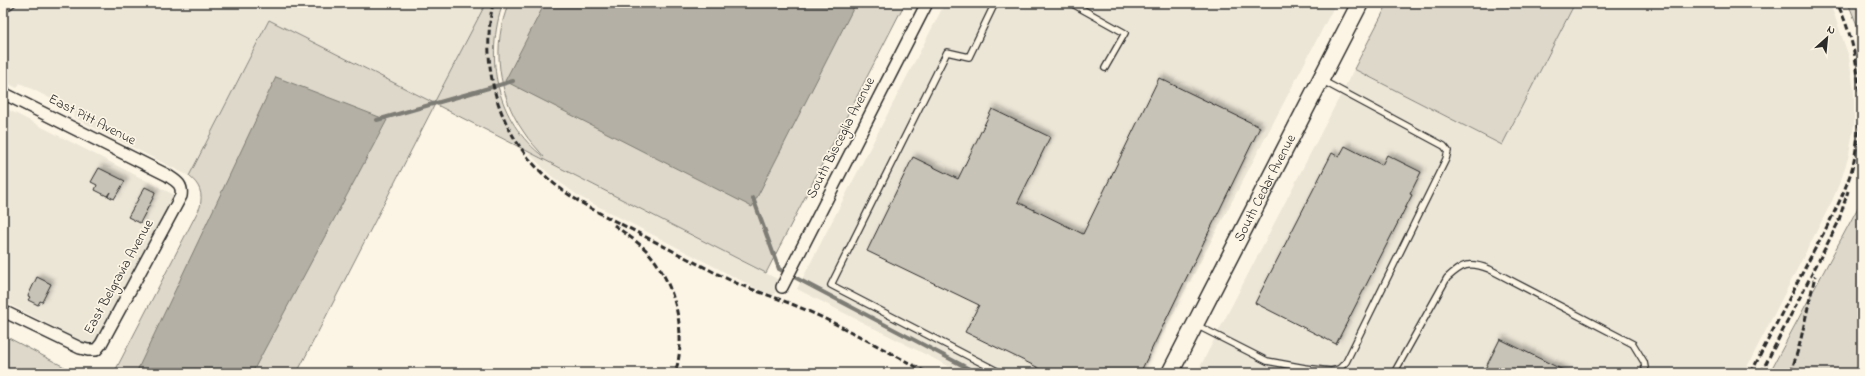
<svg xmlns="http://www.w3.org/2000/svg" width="1865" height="376" font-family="'Indie Flower',sans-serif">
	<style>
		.built { fill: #ece6d7 }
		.green { fill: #ded8ca; stroke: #84827a }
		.water { fill: #b4b0a5; stroke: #7d7b74 }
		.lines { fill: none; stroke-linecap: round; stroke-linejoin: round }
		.stream { stroke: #7d7b74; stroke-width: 4 }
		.building { fill: #c8c3b7; stroke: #2b2b2b; filter: url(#shadow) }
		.service-casing { stroke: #2b2b2b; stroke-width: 8 }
		.minor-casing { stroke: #2b2b2b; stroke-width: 14 }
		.secondary-casing { stroke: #2b2b2b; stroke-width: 19 }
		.service { stroke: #fcf5e5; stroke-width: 5.5 }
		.minor { stroke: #fcf5e5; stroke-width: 11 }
		.secondary { stroke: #fcf5e5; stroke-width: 16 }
		.rail { stroke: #2b2b2b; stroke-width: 3; stroke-dasharray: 6 3; stroke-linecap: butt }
		.labels { text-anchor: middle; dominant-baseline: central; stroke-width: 3.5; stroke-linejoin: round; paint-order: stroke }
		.street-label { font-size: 14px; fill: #2b2b2b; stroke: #fcf5e5 }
	</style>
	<defs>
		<filter id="shadow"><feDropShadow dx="3.5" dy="-3.5" stdDeviation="2" flood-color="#0004"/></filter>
	</defs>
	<rect width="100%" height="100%" fill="#fcf5e5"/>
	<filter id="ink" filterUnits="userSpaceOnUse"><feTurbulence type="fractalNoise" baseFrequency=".025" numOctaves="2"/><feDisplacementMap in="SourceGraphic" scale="8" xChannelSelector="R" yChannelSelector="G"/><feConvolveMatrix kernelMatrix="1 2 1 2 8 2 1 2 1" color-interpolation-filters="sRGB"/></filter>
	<g filter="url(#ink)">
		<g class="built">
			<polygon points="3,3 486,3 434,104 269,20 189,176 73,117 75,111 20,83 17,88 3,81"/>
			<polygon points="945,3 1336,3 1142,373 962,373 797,289"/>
			<polygon points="1575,3 1829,3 1834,14 1849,57 1854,91 1854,125 1849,155 1842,177 1832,201 1744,373 1197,373 1354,69 1502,145"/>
			<polygon points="3,107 178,197 99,350 3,301"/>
			<polygon points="526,150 781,281 773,297 580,197 550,175"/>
		</g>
		<g class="green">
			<path d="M486 3H503C484 58 496 121 544 157 538 149 529 141 523 131 498 95 491 44 509 3H905L766 273 435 104 297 373H114L200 207C203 193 200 185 189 176L269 20 434 103Z"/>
			<polygon points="1388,3 1575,3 1502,145 1354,69"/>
			<polygon points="1848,3 1862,3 1862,37"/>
			<polygon points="1862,200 1862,373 1781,373 1772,368"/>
			<polygon points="3,335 76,373 3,373"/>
		</g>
		<g class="water">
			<polygon points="545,3 856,3 752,207 505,81"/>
			<polygon points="276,77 387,120 252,373 136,373"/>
		</g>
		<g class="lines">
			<g class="stream">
				<polyline points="377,120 513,81"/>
				<polyline points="753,198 779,269 977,373"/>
			</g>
		</g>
		<g class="building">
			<polygon points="1159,78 1260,127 1140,373 1049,373 965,332 979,305 867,251 913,157 958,179 992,109 1050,137 1018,202 1083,234"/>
			<polygon points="1345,146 1382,165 1387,155 1421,172 1410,194 1412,195 1336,344 1255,303 1332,153 1339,157"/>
			<polygon points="99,168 125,181 114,199 108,196 110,192 107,196 95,190 97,185 91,182"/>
			<polygon points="145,187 155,192 154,196 140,223 128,217"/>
			<polygon points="37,277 51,284 42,302 40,301 38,305 28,300 30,297 28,296"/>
			<polygon points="1500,339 1569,373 1483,373"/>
		</g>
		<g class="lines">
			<g class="service-casing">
				<g id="service">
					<polyline points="995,3 969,57 947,52 831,285 1001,373"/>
					<polyline points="1071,3 1125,33 1105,68"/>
					<polyline points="3,13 5,9 13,3"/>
					<polyline points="1196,325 1267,361 1305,368 1331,371 1339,369 1346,362 1446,159 1448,151 1444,146 1321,80"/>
					<path d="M1394 373 1447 278C1462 264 1469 261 1489 269L1633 344 1644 362 1646 373"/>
				</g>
			</g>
			<g class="minor-casing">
				<g id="minor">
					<path d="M3 93 167 175C176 181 183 184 181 196L101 344 96 350H88L80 348 3 311"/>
					<polyline points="782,287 927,3"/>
				</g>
			</g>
			<g class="secondary-casing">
				<g id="secondary">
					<path id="s1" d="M1170 373 1360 3"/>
				</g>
			</g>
			<use href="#service" class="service"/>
			<use href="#minor" class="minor"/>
			<use href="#secondary" class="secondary"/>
			<g class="rail">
				<path d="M493 3C478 77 503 148 565 192 590 210 618 222 644 236 675 252 705 268 736 283 755 291 775 297 794 305 840 324 884 350 928 373"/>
				<path d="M614 225C626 234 638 242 648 252 675 283 688 334 675 373"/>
				<path d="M1751 373C1770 336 1789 299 1808 262 1824 232 1842 201 1852 169 1865 115 1862 53 1837 3"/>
				<polyline points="1761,373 1838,223 1848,191"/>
				<polyline points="1791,373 1800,343 1815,276"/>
			</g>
		</g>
	</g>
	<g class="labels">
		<g class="street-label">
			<text transform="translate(92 120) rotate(27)">East Pitt Avenue</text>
			<text transform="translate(841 138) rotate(-63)">South Bisceglia Avenue</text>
			<text stroke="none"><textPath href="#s1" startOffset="208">South Cedar Avenue</textPath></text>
			<text transform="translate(119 277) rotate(-61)">East Belgravia Avenue</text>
		</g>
	</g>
	<rect width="1865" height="376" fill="none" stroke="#fcf5e5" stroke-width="16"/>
	<rect x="8" y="8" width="1849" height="360" fill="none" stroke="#2b2b2b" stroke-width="1.5" filter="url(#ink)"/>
	<g transform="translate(1827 38) rotate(27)" stroke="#fcf5e5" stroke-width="3" paint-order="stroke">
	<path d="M0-3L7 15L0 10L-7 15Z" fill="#2b2b2b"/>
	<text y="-6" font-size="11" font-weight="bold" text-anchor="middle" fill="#2b2b2b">N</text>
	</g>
</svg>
